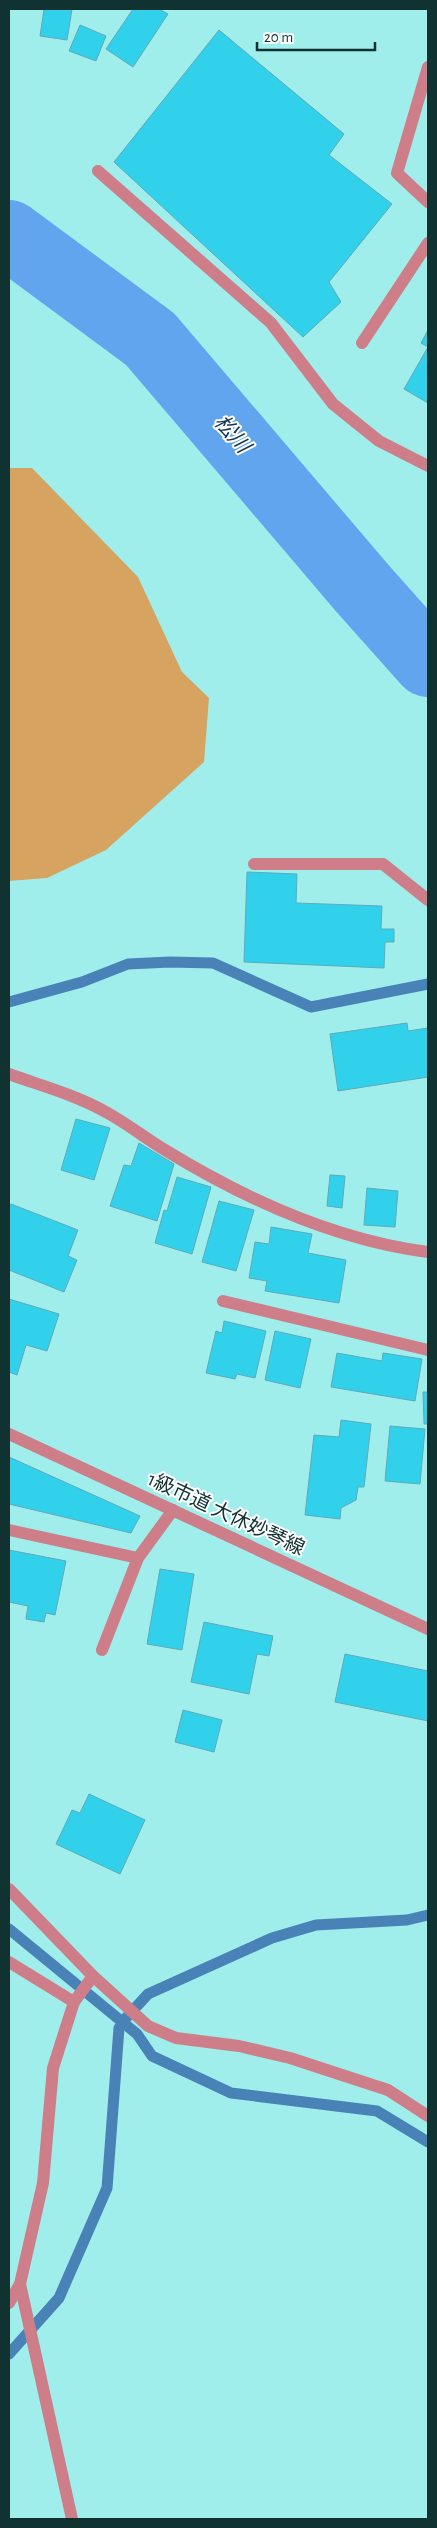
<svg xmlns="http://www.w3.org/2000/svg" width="437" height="2528" font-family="'Alegreya Sans','Noto Sans JP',sans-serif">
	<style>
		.green { fill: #d7a360 }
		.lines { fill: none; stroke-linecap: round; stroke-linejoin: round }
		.stream { stroke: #4982b6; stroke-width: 11 }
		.river { stroke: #62a5ef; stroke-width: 70 }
		.building { fill: #32d1eb; stroke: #5eaab9 }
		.minor { stroke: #ce7e88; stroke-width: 12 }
		.labels { text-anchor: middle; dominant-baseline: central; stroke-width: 4; stroke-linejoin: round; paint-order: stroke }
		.street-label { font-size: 20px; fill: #103231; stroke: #fefefe }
		.water-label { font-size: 21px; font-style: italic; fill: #0f3256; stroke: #fefefe }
	</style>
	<rect width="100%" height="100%" fill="#9feeeb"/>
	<polygon class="green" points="9,468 32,468 138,577 182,672 209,698 204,762 106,850 47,878 9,881"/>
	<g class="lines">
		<g class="stream">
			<polyline points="9,1002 82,982 128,964 170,962 213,963 311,1007 428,984"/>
			<polyline points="9,1929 137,2034 152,2056 231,2093 377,2111 428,2142"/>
			<polyline points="126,2018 148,1994 272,1938 316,1925 407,1920 428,1915"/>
			<polyline points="9,2354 59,2298 107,2188 119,2028"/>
		</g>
		<polyline class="river" points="9,235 150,339 363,589 428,662"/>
	</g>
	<g class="building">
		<polygon points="44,9 72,9 67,40 40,36"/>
		<polygon points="133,9 159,9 168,14 133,67 106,49"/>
		<polygon points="80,25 106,36 96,61 69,51"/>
		<polygon points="219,30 344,134 329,155 392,204 329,282 341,302 303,337 114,162"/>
		<polygon points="428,330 428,403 404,389 428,347 421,343"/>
		<polygon points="247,872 297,874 296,903 382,906 381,929 394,929 394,942 385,942 384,968 244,962"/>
		<polygon points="407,1023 408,1031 428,1028 428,1077 338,1091 330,1034"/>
		<polygon points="76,1119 110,1128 94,1180 61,1170"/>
		<polygon points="139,1143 174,1164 157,1221 110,1206 124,1165 131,1166"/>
		<polygon points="330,1175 345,1176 342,1208 327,1206"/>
		<polygon points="177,1177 211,1187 192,1254 155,1243 164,1210 167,1211"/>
		<polygon points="367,1188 398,1191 395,1227 364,1225"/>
		<polygon points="219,1201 254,1210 236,1271 202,1262"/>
		<polygon points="11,1204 78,1230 68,1256 77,1260 64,1292 9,1270 9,1209"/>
		<polygon points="271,1227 312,1234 308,1253 346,1260 339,1303 265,1291 267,1281 249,1278 255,1242 269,1244"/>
		<polygon points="9,1299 59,1314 47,1351 26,1345 17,1375 9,1372"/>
		<polygon points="224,1321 266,1331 255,1378 237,1374 235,1379 206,1373 216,1331 222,1333"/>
		<polygon points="275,1331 311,1339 300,1388 265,1380"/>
		<polygon points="337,1353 382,1361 383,1353 422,1359 415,1401 331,1387"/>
		<polygon points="423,1392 428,1392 428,1424 424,1424"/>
		<polygon points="341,1420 371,1424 364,1487 358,1487 356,1500 341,1508 340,1519 305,1515 314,1435 339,1437"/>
		<polygon points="390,1426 425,1429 420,1484 385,1481"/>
		<polygon points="9,1457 140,1516 131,1533 9,1504"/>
		<polygon points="9,1550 66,1561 55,1615 46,1613 44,1622 26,1619 28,1606 9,1602"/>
		<polygon points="160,1569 194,1574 182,1650 147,1644"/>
		<polygon points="204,1622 273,1636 269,1656 257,1654 249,1694 191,1682"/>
		<polygon points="345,1654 428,1671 428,1721 335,1702"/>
		<polygon points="183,1710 222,1720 214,1752 175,1742"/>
		<polygon points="89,1794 145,1820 120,1874 56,1844 72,1810 80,1813"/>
	</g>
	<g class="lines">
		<g class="minor">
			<polyline points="428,67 397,173 428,202"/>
			<polyline points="98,171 271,323 333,404 379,441 428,466"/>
			<polyline points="362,343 428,243"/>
			<polyline points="254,864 383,864 428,900"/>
			<path d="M9 1074C39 1085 76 1095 104 1111 125 1122 145 1138 165 1150 245 1199 335 1240 428 1252"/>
			<polyline points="223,1301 428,1350"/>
			<polyline points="9,1434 428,1629"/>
			<polyline points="9,1530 138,1558"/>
			<polyline points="102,1650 138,1558 173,1510"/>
			<polyline points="9,1889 93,1976 148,2026 176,2038 239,2046 290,2058 388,2090 428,2116"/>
			<polyline points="9,1962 74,2002"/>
			<polyline points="9,2303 20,2284"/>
			<polyline points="72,2519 20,2284 43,2183 53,2068 74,2002 93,1976"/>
		</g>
	</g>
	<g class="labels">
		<g class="street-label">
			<text transform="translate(226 1514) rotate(25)">1級市道 大休妙琴線</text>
		</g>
		<g class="water-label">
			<text transform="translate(232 434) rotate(49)">松川</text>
		</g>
	</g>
	<rect width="437" height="2528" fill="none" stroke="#103231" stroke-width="20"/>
	<path d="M257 42v8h118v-8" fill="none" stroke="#103231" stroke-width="2.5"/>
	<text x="264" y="42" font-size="15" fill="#103231" stroke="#fefefe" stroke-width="4" paint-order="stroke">20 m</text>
</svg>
